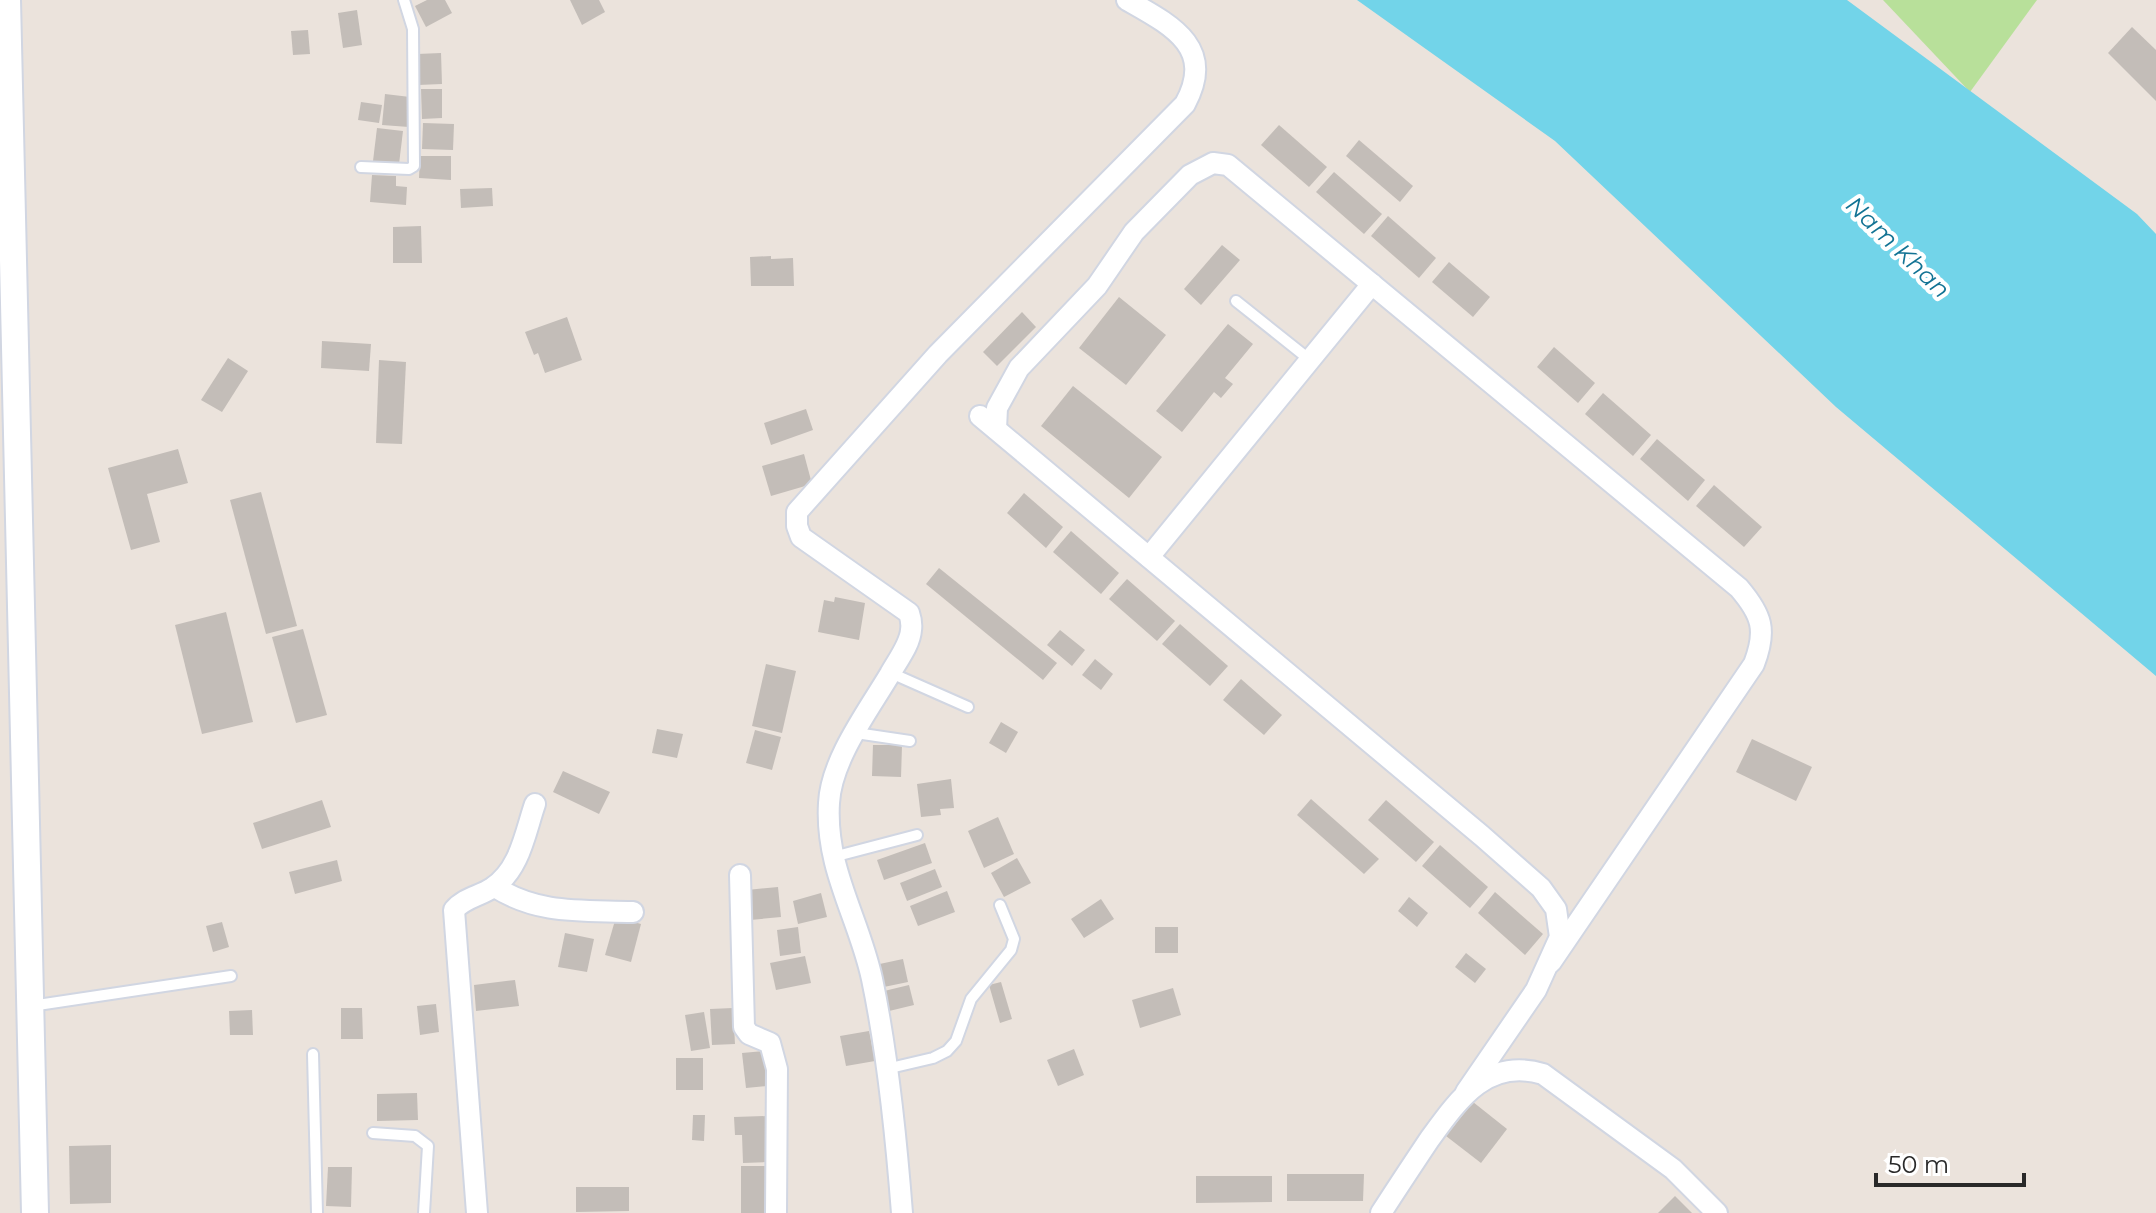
<svg xmlns="http://www.w3.org/2000/svg" width="2156" height="1213" font-family="Montserrat,sans-serif">
	<style>
		.green { fill: #b8e09a }
		.water { fill: #72d4e9 }
		.building { fill: #c3bdb8 }
		.lines { fill: none; stroke-linecap: round; stroke-linejoin: round }
		.service-casing { stroke: #d1d6e2; stroke-width: 14 }
		.minor-casing { stroke: #d1d6e2; stroke-width: 24 }
		.tertiary-casing { stroke: #d1d6e2; stroke-width: 30 }
		.service { stroke: #fff; stroke-width: 10 }
		.minor { stroke: #fff; stroke-width: 20 }
		.tertiary { stroke: #fff; stroke-width: 26 }
		.labels { text-anchor: middle; dominant-baseline: central; stroke-width: 8; stroke-linejoin: round; paint-order: stroke }
		.water-label { font-size: 24px; font-style: italic; fill: #127394; stroke: #fff }
	</style>
	<rect width="100%" height="100%" fill="#ebe3dc"/>
	<polygon class="green" points="1883,0 2037,0 1970,92"/>
	<polygon class="water" points="1357,0 1847,0 2137,214 2156,234 2156,676 1836,407 1555,141"/>
	<g class="building">
		<polygon points="427,0 445,0 452,13 426,27 415,6"/>
		<polygon points="570,0 599,0 605,12 582,25"/>
		<polygon points="357,10 362,45 343,48 338,13"/>
		<polygon points="2132,27 2156,50 2156,101 2108,53"/>
		<polygon points="308,30 310,54 293,55 291,31"/>
		<polygon points="441,53 442,84 418,85 417,54"/>
		<polygon points="421,89 442,89 442,118 422,119"/>
		<polygon points="385,94 410,97 409,127 382,125"/>
		<polygon points="361,102 382,105 379,123 358,120"/>
		<polygon points="423,123 454,124 453,150 422,149"/>
		<polygon points="1279,125 1327,167 1309,187 1261,145"/>
		<polygon points="377,128 403,131 399,164 373,161"/>
		<polygon points="1359,140 1413,186 1400,202 1346,156"/>
		<polygon points="420,156 451,156 451,180 419,178"/>
		<polygon points="1334,172 1382,214 1364,234 1316,192"/>
		<polygon points="372,175 396,176 396,186 407,187 406,205 370,202"/>
		<polygon points="492,188 493,206 461,208 460,189"/>
		<polygon points="1388,216 1436,258 1419,278 1371,236"/>
		<polygon points="421,226 422,263 393,263 393,227"/>
		<polygon points="1222,245 1240,260 1201,305 1184,289"/>
		<polygon points="771,256 771,259 793,258 794,286 751,286 750,257"/>
		<polygon points="1449,262 1490,297 1473,317 1432,282"/>
		<polygon points="1119,297 1166,335 1126,385 1079,348"/>
		<polygon points="1022,312 1036,327 997,366 983,352"/>
		<polygon points="567,317 582,360 545,373 538,353 534,355 525,332"/>
		<polygon points="1228,324 1253,344 1225,378 1233,384 1221,398 1214,392 1182,432 1156,411"/>
		<polygon points="322,341 371,344 369,371 321,368"/>
		<polygon points="1554,347 1595,383 1578,403 1537,367"/>
		<polygon points="228,358 248,371 222,412 201,400"/>
		<polygon points="379,360 406,362 402,444 376,443"/>
		<polygon points="1073,386 1162,457 1129,498 1041,426"/>
		<polygon points="1603,393 1651,435 1633,456 1585,414"/>
		<polygon points="806,409 813,430 771,445 764,423"/>
		<polygon points="1657,439 1705,480 1688,501 1640,459"/>
		<polygon points="178,449 188,483 147,494 160,542 131,550 108,468"/>
		<polygon points="804,454 812,484 771,496 762,466"/>
		<polygon points="1714,485 1762,527 1744,547 1696,506"/>
		<polygon points="261,492 297,626 266,634 230,500"/>
		<polygon points="1024,493 1063,527 1046,548 1007,513"/>
		<polygon points="1071,531 1119,573 1101,594 1053,552"/>
		<polygon points="939,568 1057,663 1043,680 926,584"/>
		<polygon points="1127,579 1175,621 1157,641 1109,599"/>
		<polygon points="835,597 865,603 859,640 818,632 824,600 834,602"/>
		<polygon points="226,612 253,722 202,734 175,625"/>
		<polygon points="1180,624 1228,666 1210,686 1162,644"/>
		<polygon points="303,629 327,715 296,723 272,637"/>
		<polygon points="1060,630 1085,650 1072,666 1047,645"/>
		<polygon points="1095,659 1113,674 1101,690 1082,675"/>
		<polygon points="766,664 796,671 782,733 752,726"/>
		<polygon points="1241,679 1282,715 1264,735 1223,700"/>
		<polygon points="1001,722 1018,732 1006,753 989,743"/>
		<polygon points="657,729 683,734 677,758 652,753"/>
		<polygon points="755,730 781,737 772,770 746,763"/>
		<polygon points="1752,739 1812,767 1796,801 1736,772"/>
		<polygon points="873,745 902,745 901,777 872,776"/>
		<polygon points="563,771 610,792 599,814 553,792"/>
		<polygon points="951,779 954,808 940,809 941,815 921,817 917,784"/>
		<polygon points="1311,799 1379,859 1364,874 1297,815"/>
		<polygon points="322,800 331,827 262,849 253,823"/>
		<polygon points="1386,800 1434,842 1416,862 1368,820"/>
		<polygon points="998,817 1014,854 984,868 968,831"/>
		<polygon points="925,843 932,863 884,880 877,860"/>
		<polygon points="1440,845 1488,887 1470,908 1422,866"/>
		<polygon points="1017,858 1031,883 1004,897 991,873"/>
		<polygon points="337,860 342,881 295,894 289,872"/>
		<polygon points="935,869 942,887 907,901 900,883"/>
		<polygon points="778,887 781,917 750,920 747,890"/>
		<polygon points="947,891 955,912 918,926 910,906"/>
		<polygon points="1495,892 1543,934 1525,955 1478,913"/>
		<polygon points="821,893 827,917 798,924 793,901"/>
		<polygon points="1409,897 1428,913 1417,927 1398,911"/>
		<polygon points="1101,899 1114,919 1084,938 1071,919"/>
		<polygon points="616,917 641,924 631,962 605,955"/>
		<polygon points="222,922 229,947 213,952 206,926"/>
		<polygon points="798,927 801,953 780,956 777,930"/>
		<rect x="1155" y="927" width="23" height="26"/>
		<polygon points="565,933 594,939 587,972 558,967"/>
		<polygon points="1466,953 1486,969 1475,983 1455,967"/>
		<polygon points="805,956 811,983 776,990 770,963"/>
		<polygon points="903,959 908,982 879,988 875,965"/>
		<polygon points="515,980 519,1006 476,1011 474,985"/>
		<polygon points="1001,982 1012,1019 1000,1023 989,985"/>
		<polygon points="909,985 914,1005 885,1012 880,992"/>
		<polygon points="1173,988 1181,1015 1140,1028 1132,1000"/>
		<polygon points="436,1004 439,1032 420,1035 417,1006"/>
		<polygon points="341,1008 362,1008 363,1039 341,1039"/>
		<polygon points="733,1008 735,1044 712,1045 710,1009"/>
		<polygon points="252,1010 253,1035 230,1035 229,1011"/>
		<polygon points="704,1012 710,1048 691,1051 685,1015"/>
		<polygon points="869,1031 875,1061 846,1066 840,1036"/>
		<polygon points="1074,1049 1084,1075 1058,1086 1047,1060"/>
		<polygon points="765,1051 767,1086 746,1088 742,1053"/>
		<rect x="676" y="1058" width="27" height="32"/>
		<polygon points="417,1093 418,1120 377,1121 377,1094"/>
		<polygon points="1473,1102 1507,1129 1481,1163 1446,1136"/>
		<polygon points="693,1115 705,1115 704,1141 692,1140"/>
		<polygon points="767,1116 767,1162 743,1163 742,1135 735,1135 734,1117"/>
		<polygon points="111,1145 111,1203 70,1204 69,1146"/>
		<polygon points="741,1166 770,1166 769,1213 741,1213"/>
		<polygon points="328,1167 352,1167 351,1207 326,1206"/>
		<polygon points="1287,1174 1364,1174 1363,1201 1287,1201"/>
		<polygon points="1196,1176 1272,1176 1272,1202 1196,1203"/>
		<polygon points="576,1187 629,1187 629,1211 576,1212"/>
		<polygon points="1675,1196 1692,1213 1658,1213"/>
	</g>
	<g class="lines">
		<g class="service-casing">
			<g id="service">
				<polyline points="361,167 409,169 414,166 413,29 404,0"/>
				<polyline points="1236,301 1310,360"/>
				<polyline points="891,673 968,707"/>
				<polyline points="856,733 910,741"/>
				<polyline points="833,857 917,835"/>
				<polyline points="31,1006 231,976"/>
				<polyline points="313,1054 317,1213"/>
				<polyline points="886,1069 933,1058 947,1051 956,1041 971,999 1011,950 1014,939 1000,905"/>
				<polyline points="373,1133 415,1136 428,1146 424,1213"/>
			</g>
		</g>
		<g class="minor-casing">
			<g id="minor">
				<polyline points="980,416 1482,836 1541,888 1556,909 1560,937 1536,990 1466,1092"/>
				<path d="M996 429 997 408 1019 368 1097 286 1134 232 1190 175 1213 163 1228 165 1739 588C1762 615 1767 630 1754 664L1551 962"/>
				<polyline points="1149,557 1372,284"/>
				<polyline points="740,875 744,1027 749,1034 770,1043 777,1069 776,1213"/>
				<path d="M495 887C539 915 582 910 633 912"/>
				<path d="M477 1213 454 910C464 898 480 896 492 888 520 870 525 833 535 804"/>
				<path d="M902 1213C896 1135 888 1055 872 979 859 918 825 869 829 803 831 760 868 711 890 674 897 661 910 645 911 630 912 624 911 619 909 613L801 537 797 526V512L938 354 1185 104C1216 47 1171 25 1127 0"/>
				<path d="M1381 1213C1397 1188 1413 1164 1429 1140 1458 1100 1487 1057 1543 1074L1673 1169 1717 1213"/>
			</g>
		</g>
		<g class="tertiary-casing">
			<polyline id="tertiary" points="7,0 35,1213"/>
		</g>
		<use href="#service" class="service"/>
		<use href="#minor" class="minor"/>
		<use href="#tertiary" class="tertiary"/>
	</g>
	<g class="labels">
		<g class="water-label">
			<text transform="translate(1898 247) rotate(44)">Nam Khan</text>
		</g>
	</g>
	<path d="M1876 1173v12h148v-12" fill="none" stroke="#292929" stroke-width="4"/>
	<text x="1888" y="1173" font-size="24" fill="#292929" stroke="#ffffff" stroke-width="6" paint-order="stroke">50 m</text>
</svg>
